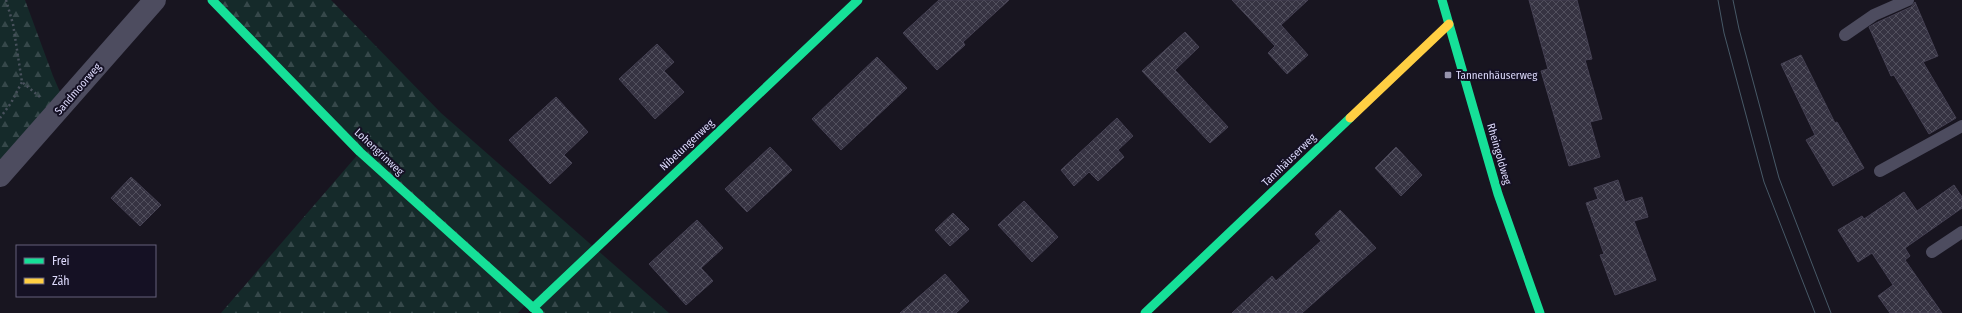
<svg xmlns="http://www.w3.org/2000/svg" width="1962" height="313" font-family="'Fira Sans Condensed',sans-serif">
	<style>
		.forest { fill: url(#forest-firs) }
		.building { fill: url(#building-cross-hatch); stroke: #454153 }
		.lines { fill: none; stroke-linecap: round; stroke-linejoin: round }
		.path { stroke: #48515c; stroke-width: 2.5; stroke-dasharray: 2 3; stroke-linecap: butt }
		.lane { stroke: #4d4c5f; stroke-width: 12 }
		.street { stroke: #4d4c5f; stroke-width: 22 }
		.fast { stroke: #16e098; stroke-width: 9 }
		.slow { stroke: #ffcf43; stroke-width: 9 }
		.tram { stroke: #475967; stroke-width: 1 }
		.poi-dot { fill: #9794ae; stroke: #151124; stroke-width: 1.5 }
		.labels { text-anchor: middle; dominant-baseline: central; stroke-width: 4; stroke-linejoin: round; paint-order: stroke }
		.poi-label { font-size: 11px; fill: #dcd9fb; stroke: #151124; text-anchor: start }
		.street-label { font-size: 11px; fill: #dcd9fb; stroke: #151124 }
	</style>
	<defs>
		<pattern id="forest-firs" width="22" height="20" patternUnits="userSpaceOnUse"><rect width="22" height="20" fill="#152a2a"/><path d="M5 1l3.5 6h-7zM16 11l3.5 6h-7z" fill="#36484a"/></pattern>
		<pattern id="building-cross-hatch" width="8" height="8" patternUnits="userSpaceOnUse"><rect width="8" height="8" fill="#363342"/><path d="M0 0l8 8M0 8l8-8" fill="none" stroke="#52505e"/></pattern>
	</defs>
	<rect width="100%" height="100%" fill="#181520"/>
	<g class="forest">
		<polygon points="0,0 25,0 53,76 67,108 0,185"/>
		<polygon points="212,0 331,0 441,113 669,313 539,313 527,303 518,313 221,313 360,152"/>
	</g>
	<g class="building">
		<polygon points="939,0 1009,0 963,42 965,45 937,70 903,33"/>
		<polygon points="1232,0 1308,0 1281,25 1308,55 1287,74 1268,53 1275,46"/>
		<polygon points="1529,0 1577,0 1592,59 1585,60 1602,119 1590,122 1600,157 1569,166 1541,71 1548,69"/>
		<polygon points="1915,2 1938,56 1923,62 1956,118 1929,134 1894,75 1891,76 1869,27 1878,22 1911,7"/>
		<polygon points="1185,32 1199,47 1175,70 1228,127 1210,143 1142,71"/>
		<polygon points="657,44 674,62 664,71 684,92 655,119 619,79"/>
		<polygon points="1801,55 1835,123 1837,122 1864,168 1833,186 1806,140 1815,135 1781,64"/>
		<polygon points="877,57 907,88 841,150 812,119"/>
		<polygon points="556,97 588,132 564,155 572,163 550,184 509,140"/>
		<polygon points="1117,118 1133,136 1118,150 1124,157 1098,181 1089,172 1074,186 1061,170"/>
		<polygon points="770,147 792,170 747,212 725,189"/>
		<polygon points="1396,147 1422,175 1401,196 1375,168"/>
		<polygon points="131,177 161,205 140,226 111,198"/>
		<polygon points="1618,180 1625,202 1642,197 1648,217 1634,221 1656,280 1615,295 1600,255 1604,254 1586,203 1598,199 1594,188"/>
		<polygon points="1954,185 1962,197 1962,208 1905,248 1910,256 1905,260 1942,313 1890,313 1878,296 1893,285 1872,253 1858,262 1838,230 1862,216 1864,219 1904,192 1917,211"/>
		<polygon points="1024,201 1058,237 1032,262 998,225"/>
		<polygon points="1340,210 1376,248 1302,313 1232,313 1272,276 1276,281 1321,241 1315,234"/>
		<polygon points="953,213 969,229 950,246 935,230"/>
		<polygon points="697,220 723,248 701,268 713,281 686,305 649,264"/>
		<polygon points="945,274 969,301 956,313 900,313"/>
	</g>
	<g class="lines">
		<g class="path">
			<polyline points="6,0 13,24 22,82 40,97"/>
			<polyline points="0,118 11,103 22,82"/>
		</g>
		<g class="lane">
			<polyline points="1845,35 1874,15 1908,0"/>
			<polyline points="1880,171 1962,126"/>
			<polyline points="1932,252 1962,232"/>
		</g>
		<polyline class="street" points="0,176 155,0"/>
		<g class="fast">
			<polyline points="212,0 360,152 539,313"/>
			<polyline points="1442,0 1498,194 1540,313"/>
			<polyline points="533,308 858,0"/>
			<polyline points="1145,313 1350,118"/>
		</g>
		<polyline class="slow" points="1350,118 1449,24"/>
		<g class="tram">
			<polyline points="1718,0 1724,33 1764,182 1815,313"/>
			<polyline points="1733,0 1739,29 1779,178 1831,313"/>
		</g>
	</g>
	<rect class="poi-dot" x="1444" y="71" width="8" height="8" rx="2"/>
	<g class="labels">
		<g class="poi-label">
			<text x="1456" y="75">Tannenhäuserweg</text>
		</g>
		<g class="street-label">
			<text transform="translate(78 89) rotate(-49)">Sandmoorweg</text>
			<text transform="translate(687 145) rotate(-43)">Nibelungenweg</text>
			<text transform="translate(379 152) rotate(43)">Lohengrinweg</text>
			<text transform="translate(1499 154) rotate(74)">Rheingoldweg</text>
			<text transform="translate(1289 160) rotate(-44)">Tannhäuserweg</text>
		</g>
	</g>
	<rect x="16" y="245" width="140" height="52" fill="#151124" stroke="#65617a"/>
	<rect x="24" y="258" width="20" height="6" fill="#16e098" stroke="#65617a"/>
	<text x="52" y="265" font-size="12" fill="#dcd9fb">Frei</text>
	<rect x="24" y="278" width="20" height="6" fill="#ffcf43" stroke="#65617a"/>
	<text x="52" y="285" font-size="12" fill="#dcd9fb">Zäh</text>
</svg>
